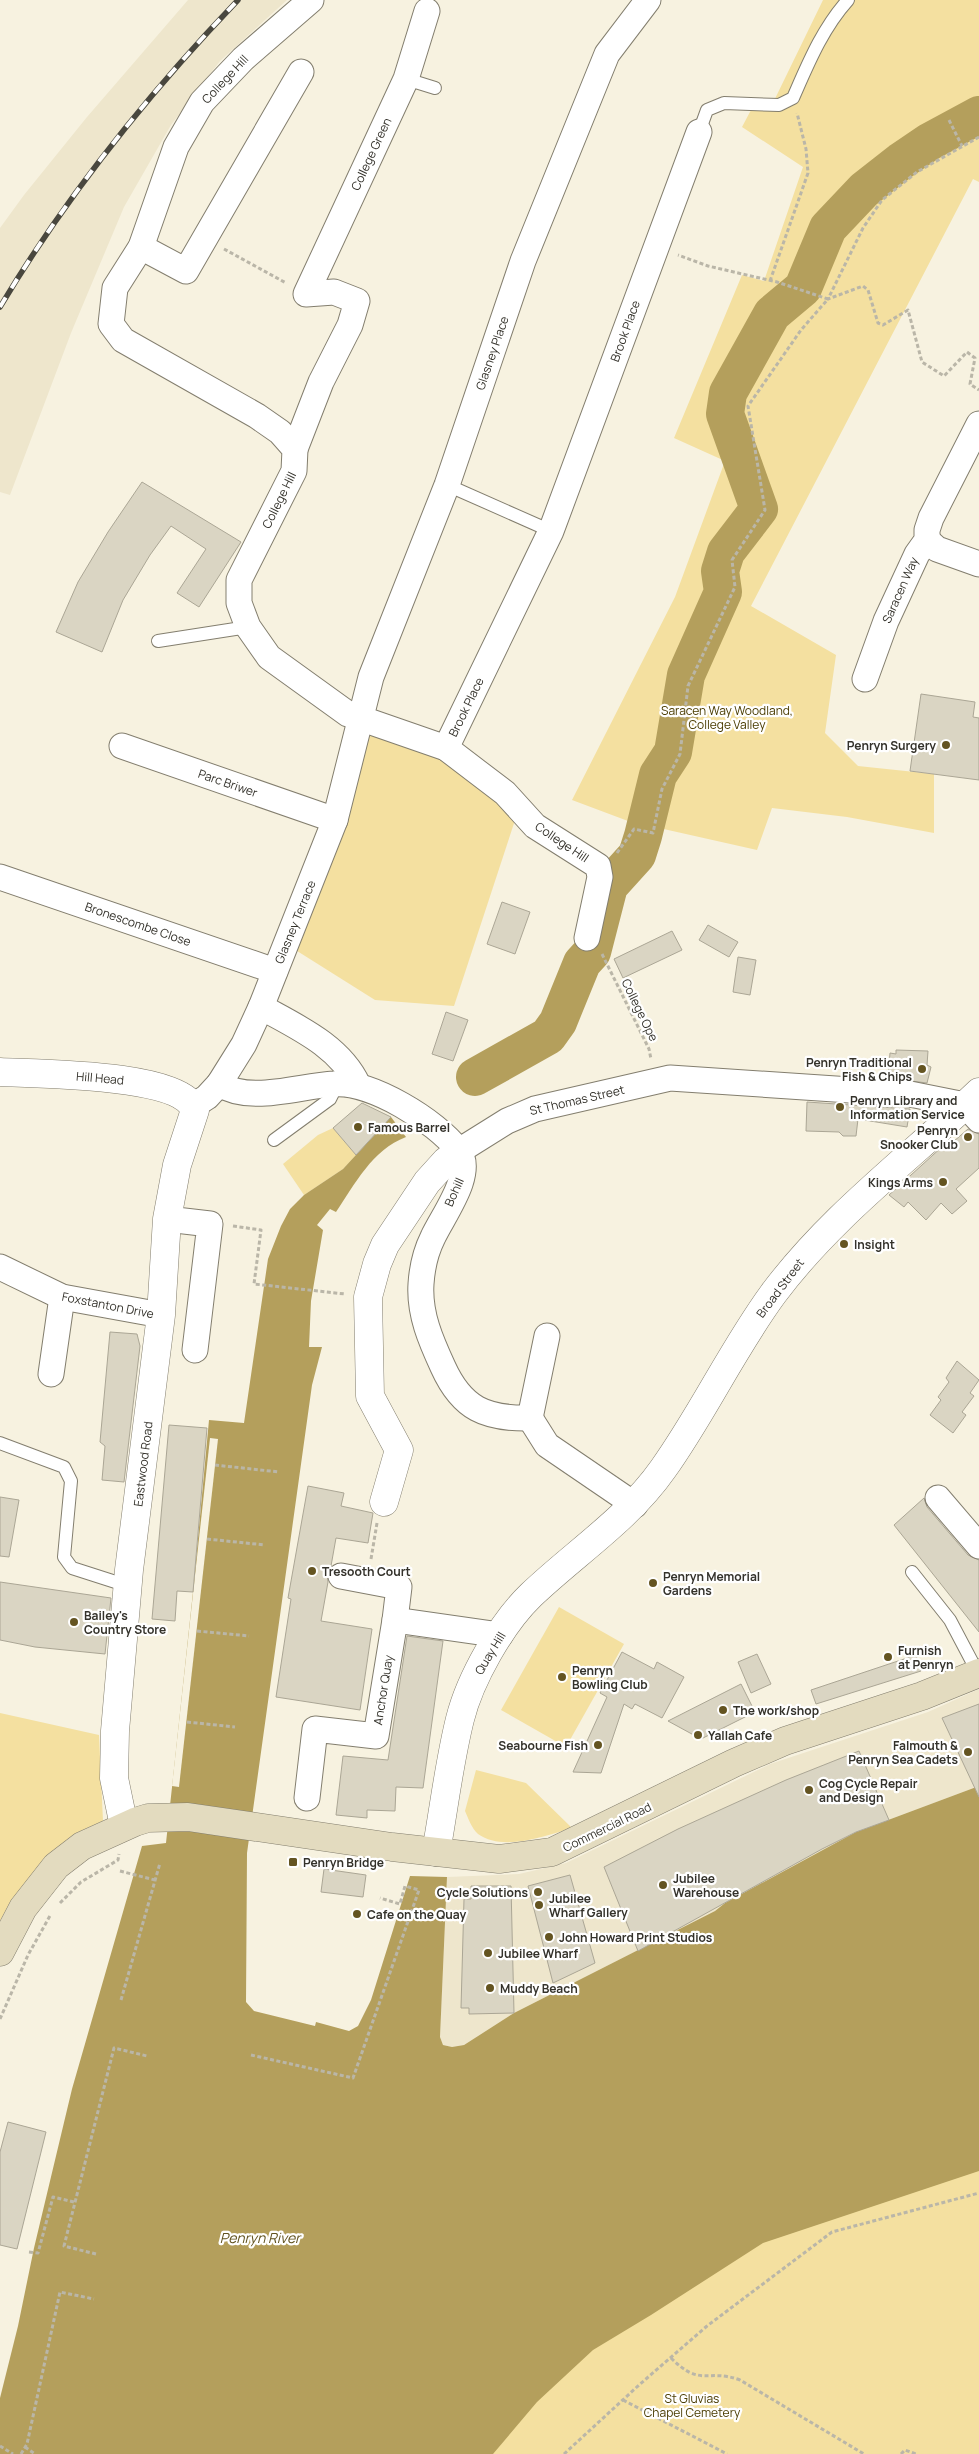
<svg xmlns="http://www.w3.org/2000/svg" width="979" height="2454" font-family="Manrope,sans-serif">
	<style>
		.built { fill: #eee6cc }
		.green { fill: #f4e0a0 }
		.water { fill: #b49f5c }
		.pier { fill: #f7f2e0 }
		.lines { fill: none; stroke-linecap: round; stroke-linejoin: round }
		.river { stroke: #b49f5c; stroke-width: 38 }
		.building { fill: #dad5c3; stroke: #aba695 }
		.service-casing { stroke: #837e6e; stroke-width: 14 }
		.minor-casing { stroke: #837e6e; stroke-width: 27 }
		.tertiary-casing { stroke: #837e6e; stroke-width: 29 }
		.secondary-casing { stroke: #837e6e; stroke-width: 29 }
		.path { stroke: #bab6a8; stroke-width: 3; stroke-dasharray: 4 2.5; stroke-linecap: butt }
		.service { stroke: #fff; stroke-width: 12 }
		.minor { stroke: #fff; stroke-width: 25 }
		.tertiary { stroke: #fff; stroke-width: 28 }
		.secondary { stroke: #e3dbbf; stroke-width: 28 }
		.rail-casing { stroke: #49473e; stroke-width: 5.5 }
		.rail { stroke: #fff; stroke-width: 4; stroke-dasharray: 11; stroke-linecap: butt }
		.poi-dot { fill: #645421; stroke: #fff; stroke-width: 2 }
		.labels { text-anchor: middle; dominant-baseline: central; stroke-width: 4.5; stroke-linejoin: round; paint-order: stroke }
		.street-label { font-size: 12px; fill: #34322b; stroke: #fff }
		.park-label { font-size: 12px; fill: #4a3c02; stroke: #fff }
		.poi-label { font-size: 12px; font-weight: bold; fill: #34322b; stroke: #fff; text-anchor: start }
		.water-label { font-size: 14px; font-style: italic; fill: #60511d; stroke: #fff }
	</style>
	<rect width="100%" height="100%" fill="#f7f2e0"/>
	<g class="built">
		<polygon points="188,0 287,0 220,61 171,125 124,207 71,333 10,495 0,492 0,228 24,195 87,117"/>
		<polygon points="979,1689 979,1786 856,1832 725,1903 715,1911 514,2013 464,2045 452,2047 443,2045 440,2037 447,1877 519,1874 566,1863 770,1764 928,1712"/>
	</g>
	<g class="green">
		<polygon points="823,0 979,0 979,182 973,179 751,606 836,655 825,733 858,766 934,774 934,833 847,817 772,808 757,850 628,821 572,800 675,597 725,461 674,438 742,275 764,281 803,167 742,127 751,110 770,109"/>
		<polygon points="359,719 446,748 519,808 454,1006 375,1000 286,944"/>
		<polygon points="333,1128 356,1155 343,1169 304,1195 283,1164 318,1135"/>
		<polygon points="559,1607 624,1644 566,1747 501,1710"/>
		<path d="M0 1713 99 1735 103 1821C90 1827 76 1832 66 1841 40 1861 16 1892 0 1921Z"/>
		<path d="M476 1770 526 1783 572 1828C545 1836 503 1852 478 1834 472 1829 468 1818 465 1811Z"/>
		<polygon points="979,1851 979,2454 126,2454 311,2137"/>
	</g>
	<path class="water" d="M391 1117 406 1137C372 1150 355 1184 336 1212L330 1209 317 1225 323 1230 311 1301 309 1347H322L312 1385 247 1853 246 2002 254 2011 315 2026 316 2022 349 2031 358 2026 371 2000 410 1876 447 1877 440 2037 443 2045 452 2047 464 2045 514 2013 715 1911 725 1903 856 1832 979 1786V2171L763 2243 651 2315 593 2350 537 2402 493 2454H0V2398L18 2326 34 2248 72 2089 142 1846 166 1843 193 1592 209 1420 244 1423 268 1259 281 1226 290 1209 304 1195 343 1169Z"/>
	<polygon class="pier" points="210,1438 218,1439 179,1787 172,1786"/>
	<g class="lines">
		<polyline class="river" points="475,1077 548,1036 558,1022 582,963 592,952 609,886 637,855 643,836 658,775 673,752 686,675 723,592 720,571 726,552 759,509 725,414 728,393 772,314 803,288 828,228 864,190 901,161 929,142 979,115"/>
	</g>
	<g class="building">
		<polygon points="142,482 241,542 199,607 177,593 206,549 171,526 150,555 123,600 102,652 56,632 78,582 108,532"/>
		<polygon points="921,694 975,702 973,717 979,718 979,780 910,771"/>
		<polygon points="502,902 530,912 515,954 487,944"/>
		<polygon points="708,925 738,942 729,957 699,940"/>
		<polygon points="672,931 682,950 623,978 614,959"/>
		<polygon points="738,957 756,960 750,995 733,992"/>
		<polygon points="446,1012 468,1020 453,1061 432,1054"/>
		<polygon points="896,1050 928,1051 927,1065 931,1067 927,1083 888,1078 890,1053 896,1054"/>
		<polygon points="807,1102 910,1109 907,1127 858,1119 856,1136 843,1136 839,1132 806,1131"/>
		<polygon points="362,1103 391,1117 356,1155 333,1128"/>
		<polygon points="968,1129 979,1134 979,1168 956,1189 967,1201 952,1214 941,1203 926,1220 908,1202 904,1207 889,1195 944,1145 946,1148"/>
		<polygon points="110,1332 137,1334 140,1346 124,1482 102,1480 105,1446 100,1442"/>
		<polygon points="957,1361 979,1380 970,1393 974,1396 962,1412 966,1415 953,1433 930,1415 941,1400 938,1397 949,1382 946,1378"/>
		<polygon points="169,1425 207,1428 193,1592 177,1591 175,1621 152,1619"/>
		<polygon points="308,1486 344,1493 341,1506 373,1513 368,1543 336,1538 331,1566 327,1574 328,1582 321,1621 372,1629 360,1710 276,1697 291,1599 288,1598"/>
		<polygon points="0,1497 19,1500 9,1557 0,1556"/>
		<polygon points="924,1498 927,1507 968,1555 979,1560 979,1632 894,1525"/>
		<polygon points="0,1582 111,1598 105,1654 35,1647 0,1640"/>
		<polygon points="407,1636 443,1641 423,1788 396,1787 395,1811 367,1810 367,1818 336,1815 343,1756 388,1760"/>
		<polygon points="622,1652 654,1669 657,1662 684,1677 662,1718 635,1704 632,1709 624,1704 601,1773 573,1772 607,1697 600,1693"/>
		<polygon points="757,1654 771,1684 751,1693 738,1662"/>
		<polygon points="916,1655 921,1671 816,1704 811,1690"/>
		<polygon points="741,1684 755,1712 701,1739 668,1721"/>
		<polygon points="979,1704 979,1797 942,1718"/>
		<polygon points="859,1751 889,1820 856,1832 822,1849 638,1951 604,1867 678,1829 786,1780"/>
		<polygon points="324,1869 366,1875 363,1897 321,1892"/>
		<polygon points="570,1875 595,1963 553,1983 528,1886"/>
		<polygon points="471,1886 511,1886 514,2013 469,2014 469,2008 461,2008 464,1899 471,1899"/>
		<polygon points="8,2122 46,2132 17,2249 0,2245 0,2152"/>
	</g>
	<g class="lines">
		<g class="service-casing">
			<g id="service">
				<polyline points="406,79 435,88"/>
				<path d="M699 132 707 110 724 103 779 105 793 98C808 64 822 29 848 0"/>
				<polyline points="447,485 551,531"/>
				<polyline points="158,641 248,627"/>
				<polyline points="274,1140 330,1099 334,1091 334,1084"/>
				<polyline points="0,1443 64,1467 71,1481 64,1557 72,1568 128,1586"/>
				<polyline points="912,1572 950,1620 978,1673"/>
			</g>
		</g>
		<g class="minor-casing">
			<g id="minor">
				<polyline points="311,0 243,59 202,102 176,147 141,247 115,288 111,324 123,340 257,416 280,432 295,449 294,471 239,580 239,603 248,627 269,657 348,714 446,748 505,793 535,826 598,866 600,877 587,938"/>
				<polyline points="141,247 186,271 301,72"/>
				<polyline points="295,449 321,382 350,325 357,301 334,292 306,294 406,79 427,11"/>
				<polyline points="927,540 937,549 979,564"/>
				<polyline points="865,679 886,621 917,554 927,540 927,530 931,518 979,424"/>
				<polyline points="122,746 335,820"/>
				<polyline points="446,748 551,531 699,132"/>
				<polyline points="0,877 275,971"/>
				<path d="M261 1007C297 1027 340 1046 358 1085"/>
				<path d="M219 1084C251 1104 298 1086 334 1084 371 1081 436 1121 458 1150 476 1173 443 1215 433 1237 426 1251 422 1268 421 1284 419 1314 431 1341 443 1367 462 1409 486 1419 530 1418"/>
				<polyline points="193,1106 207,1097 219,1084 244,1044 261,1007 335,820 371,677 447,485 523,261 607,54 648,0"/>
				<polyline points="459,1151 507,1121 535,1109 670,1078 910,1094 965,1105 979,1120"/>
				<polyline points="167,1219 210,1224 195,1350"/>
				<polyline points="0,1267 62,1297 161,1315"/>
				<polyline points="51,1374 62,1297"/>
				<polyline points="530,1418 547,1445 635,1505"/>
				<polyline points="530,1418 547,1336"/>
				<polyline points="938,1498 979,1546"/>
				<polyline points="341,1576 399,1587 395,1620"/>
				<polyline points="307,1798 315,1729 376,1736 395,1620 500,1635"/>
			</g>
		</g>
		<g class="tertiary-casing">
			<g id="tertiary">
				<path d="M0 1072C38 1074 180 1073 195 1110L177 1165 167 1219 161 1315 129 1570 115 1731 114 1778 124 1826"/>
				<polyline points="384,1502 399,1450 370,1396 368,1297 377,1264 385,1245 427,1182 446,1161 459,1151"/>
				<path d="M436 1852C444 1808 449 1763 460 1719 470 1679 501 1624 531 1595 575 1553 628 1519 663 1469 703 1413 732 1350 773 1294 831 1216 910 1158 979 1092"/>
			</g>
		</g>
		<g class="secondary-casing">
			<polyline id="secondary" points="0,1952 23,1908 56,1866 82,1846 135,1822 148,1818 188,1817 392,1847 499,1859 552,1852 734,1763 785,1741 922,1696 979,1673"/>
		</g>
		<g class="path">
			<polyline points="949,120 962,146"/>
			<polyline points="979,137 917,172 882,200 863,228 828,299 863,286 868,290 878,323 883,325 908,310 922,362 944,376 967,352 975,358 970,384 979,390"/>
			<polyline points="224,249 286,283"/>
			<polyline points="770,281 808,173 806,149 797,113"/>
			<polyline points="617,853 634,829 653,833 662,789 680,754 688,686 735,587 732,560 765,510 748,406 801,330 828,299 777,282 708,266 678,255"/>
			<polyline points="602,954 649,1049 651,1059"/>
			<polyline points="233,1226 261,1230 254,1284 345,1294"/>
			<polyline points="215,1465 279,1472"/>
			<polyline points="207,1539 265,1545"/>
			<polyline points="371,1559 377,1523"/>
			<polyline points="197,1631 249,1636"/>
			<polyline points="187,1722 235,1727"/>
			<polyline points="120,1871 155,1880"/>
			<polyline points="60,1903 81,1882 118,1860 119,1854"/>
			<polyline points="121,2000 160,1863"/>
			<polyline points="0,2019 28,1955 51,1914"/>
			<polyline points="251,2055 353,2078 419,1890 405,1886 400,1904 380,1898"/>
			<polyline points="29,2252 38,2253 53,2197 74,2202"/>
			<polyline points="96,2254 64,2246 114,2048 147,2056"/>
			<path d="M671 2358C701 2388 707 2368 740 2380L864 2454"/>
			<polyline points="623,2400 727,2454"/>
			<polyline points="0,2446 13,2454"/>
			<polyline points="25,2447 35,2454"/>
			<polyline points="21,2454 27,2444 60,2292 94,2299"/>
			<polyline points="564,2454 639,2385 707,2326 832,2232 979,2193"/>
			<polyline points="901,2454 905,2450 916,2454"/>
		</g>
		<use href="#service" class="service"/>
		<use href="#minor" class="minor"/>
		<use href="#tertiary" class="tertiary"/>
		<use href="#secondary" class="secondary"/>
		<g class="rail-casing">
			<path id="rail" d="M0 307C67 195 148 94 238 0"/>
		</g>
		<use href="#rail" class="rail"/>
	</g>
	<g class="poi-dot">
		<circle cx="946" cy="745" r="5"/>
		<circle cx="922" cy="1069" r="5"/>
		<circle cx="840" cy="1107" r="5"/>
		<circle cx="358" cy="1127" r="5"/>
		<circle cx="968" cy="1137" r="5"/>
		<circle cx="943" cy="1182" r="5"/>
		<circle cx="844" cy="1244" r="5"/>
		<circle cx="312" cy="1571" r="5"/>
		<circle cx="653" cy="1583" r="5"/>
		<circle cx="74" cy="1622" r="5"/>
		<circle cx="888" cy="1657" r="5"/>
		<circle cx="562" cy="1677" r="5"/>
		<circle cx="723" cy="1710" r="5"/>
		<circle cx="698" cy="1735" r="5"/>
		<circle cx="598" cy="1745" r="5"/>
		<circle cx="968" cy="1752" r="5"/>
		<circle cx="809" cy="1790" r="5"/>
		<rect x="288" y="1857" width="10" height="10" rx="2.5"/>
		<circle cx="663" cy="1885" r="5"/>
		<circle cx="538" cy="1892" r="5"/>
		<circle cx="539" cy="1905" r="5"/>
		<circle cx="357" cy="1914" r="5"/>
		<circle cx="549" cy="1937" r="5"/>
		<circle cx="488" cy="1953" r="5"/>
		<circle cx="490" cy="1988" r="5"/>
	</g>
	<g class="labels">
		<g class="street-label">
			<text transform="translate(225 79) rotate(-47)">College Hill</text>
			<text transform="translate(371 154) rotate(-65)">College Green</text>
			<text transform="translate(625 331) rotate(-70)">Brook Place</text>
			<text transform="translate(492 353) rotate(-71)">Glasney Place</text>
			<text transform="translate(279 500) rotate(-64)">College Hill</text>
			<text transform="translate(900 590) rotate(-66)">Saracen Way</text>
			<text transform="translate(466 707) rotate(-64)">Brook Place</text>
			<text transform="translate(228 783) rotate(19)">Parc Briwer</text>
			<text transform="translate(562 842) rotate(34)">College Hill</text>
			<text transform="translate(295 922) rotate(-68)">Glasney Terrace</text>
			<text transform="translate(138 924) rotate(19)">Bronescombe Close</text>
			<text transform="translate(640 1010) rotate(64)">College Ope</text>
			<text transform="translate(100 1078) rotate(5)">Hill Head</text>
			<text transform="translate(577 1100) rotate(-13)">St Thomas Street</text>
			<text transform="translate(454 1192) rotate(-66)">Bohill</text>
			<text transform="translate(780 1288) rotate(-53)">Broad Street</text>
			<text transform="translate(108 1305) rotate(11)">Foxstanton Drive</text>
			<text transform="translate(143 1464) rotate(-83)">Eastwood Road</text>
			<text transform="translate(490 1653) rotate(-59)">Quay Hill</text>
			<text transform="translate(383 1690) rotate(-81)">Anchor Quay</text>
			<text transform="translate(607 1827) rotate(-26)">Commercial Road</text>
		</g>
		<g class="park-label">
			<text x="727" y="710">Saracen Way Woodland,<tspan x="727" dy="14">College Valley</tspan></text>
			<text x="692" y="2398">St Gluvias<tspan x="692" dy="14">Chapel Cemetery</tspan></text>
		</g>
		<g class="poi-label">
			<text x="936" y="745" text-anchor="end">Penryn Surgery</text>
			<text x="912" y="1062" text-anchor="end">Penryn Traditional<tspan x="912" dy="14">Fish &amp; Chips</tspan></text>
			<text x="850" y="1100">Penryn Library and<tspan x="850" dy="14">Information Service</tspan></text>
			<text x="368" y="1127">Famous Barrel</text>
			<text x="958" y="1130" text-anchor="end">Penryn<tspan x="958" dy="14">Snooker Club</tspan></text>
			<text x="933" y="1182" text-anchor="end">Kings Arms</text>
			<text x="854" y="1244">Insight</text>
			<text x="322" y="1571">Tresooth Court</text>
			<text x="663" y="1576">Penryn Memorial<tspan x="663" dy="14">Gardens</tspan></text>
			<text x="84" y="1615">Bailey's<tspan x="84" dy="14">Country Store</tspan></text>
			<text x="898" y="1650">Furnish<tspan x="898" dy="14">at Penryn</tspan></text>
			<text x="572" y="1670">Penryn<tspan x="572" dy="14">Bowling Club</tspan></text>
			<text x="733" y="1710">The work/shop</text>
			<text x="708" y="1735">Yallah Cafe</text>
			<text x="588" y="1745" text-anchor="end">Seabourne Fish</text>
			<text x="958" y="1745" text-anchor="end">Falmouth &amp;<tspan x="958" dy="14">Penryn Sea Cadets</tspan></text>
			<text x="819" y="1783">Cog Cycle Repair<tspan x="819" dy="14">and Design</tspan></text>
			<text x="303" y="1862">Penryn Bridge</text>
			<text x="673" y="1878">Jubilee<tspan x="673" dy="14">Warehouse</tspan></text>
			<text x="528" y="1892" text-anchor="end">Cycle Solutions</text>
			<text x="549" y="1898">Jubilee<tspan x="549" dy="14">Wharf Gallery</tspan></text>
			<text x="367" y="1914">Cafe on the Quay</text>
			<text x="559" y="1937">John Howard Print Studios</text>
			<text x="498" y="1953">Jubilee Wharf</text>
			<text x="500" y="1988">Muddy Beach</text>
		</g>
		<g class="water-label">
			<text x="260" y="2237">Penryn River</text>
		</g>
	</g>
</svg>
